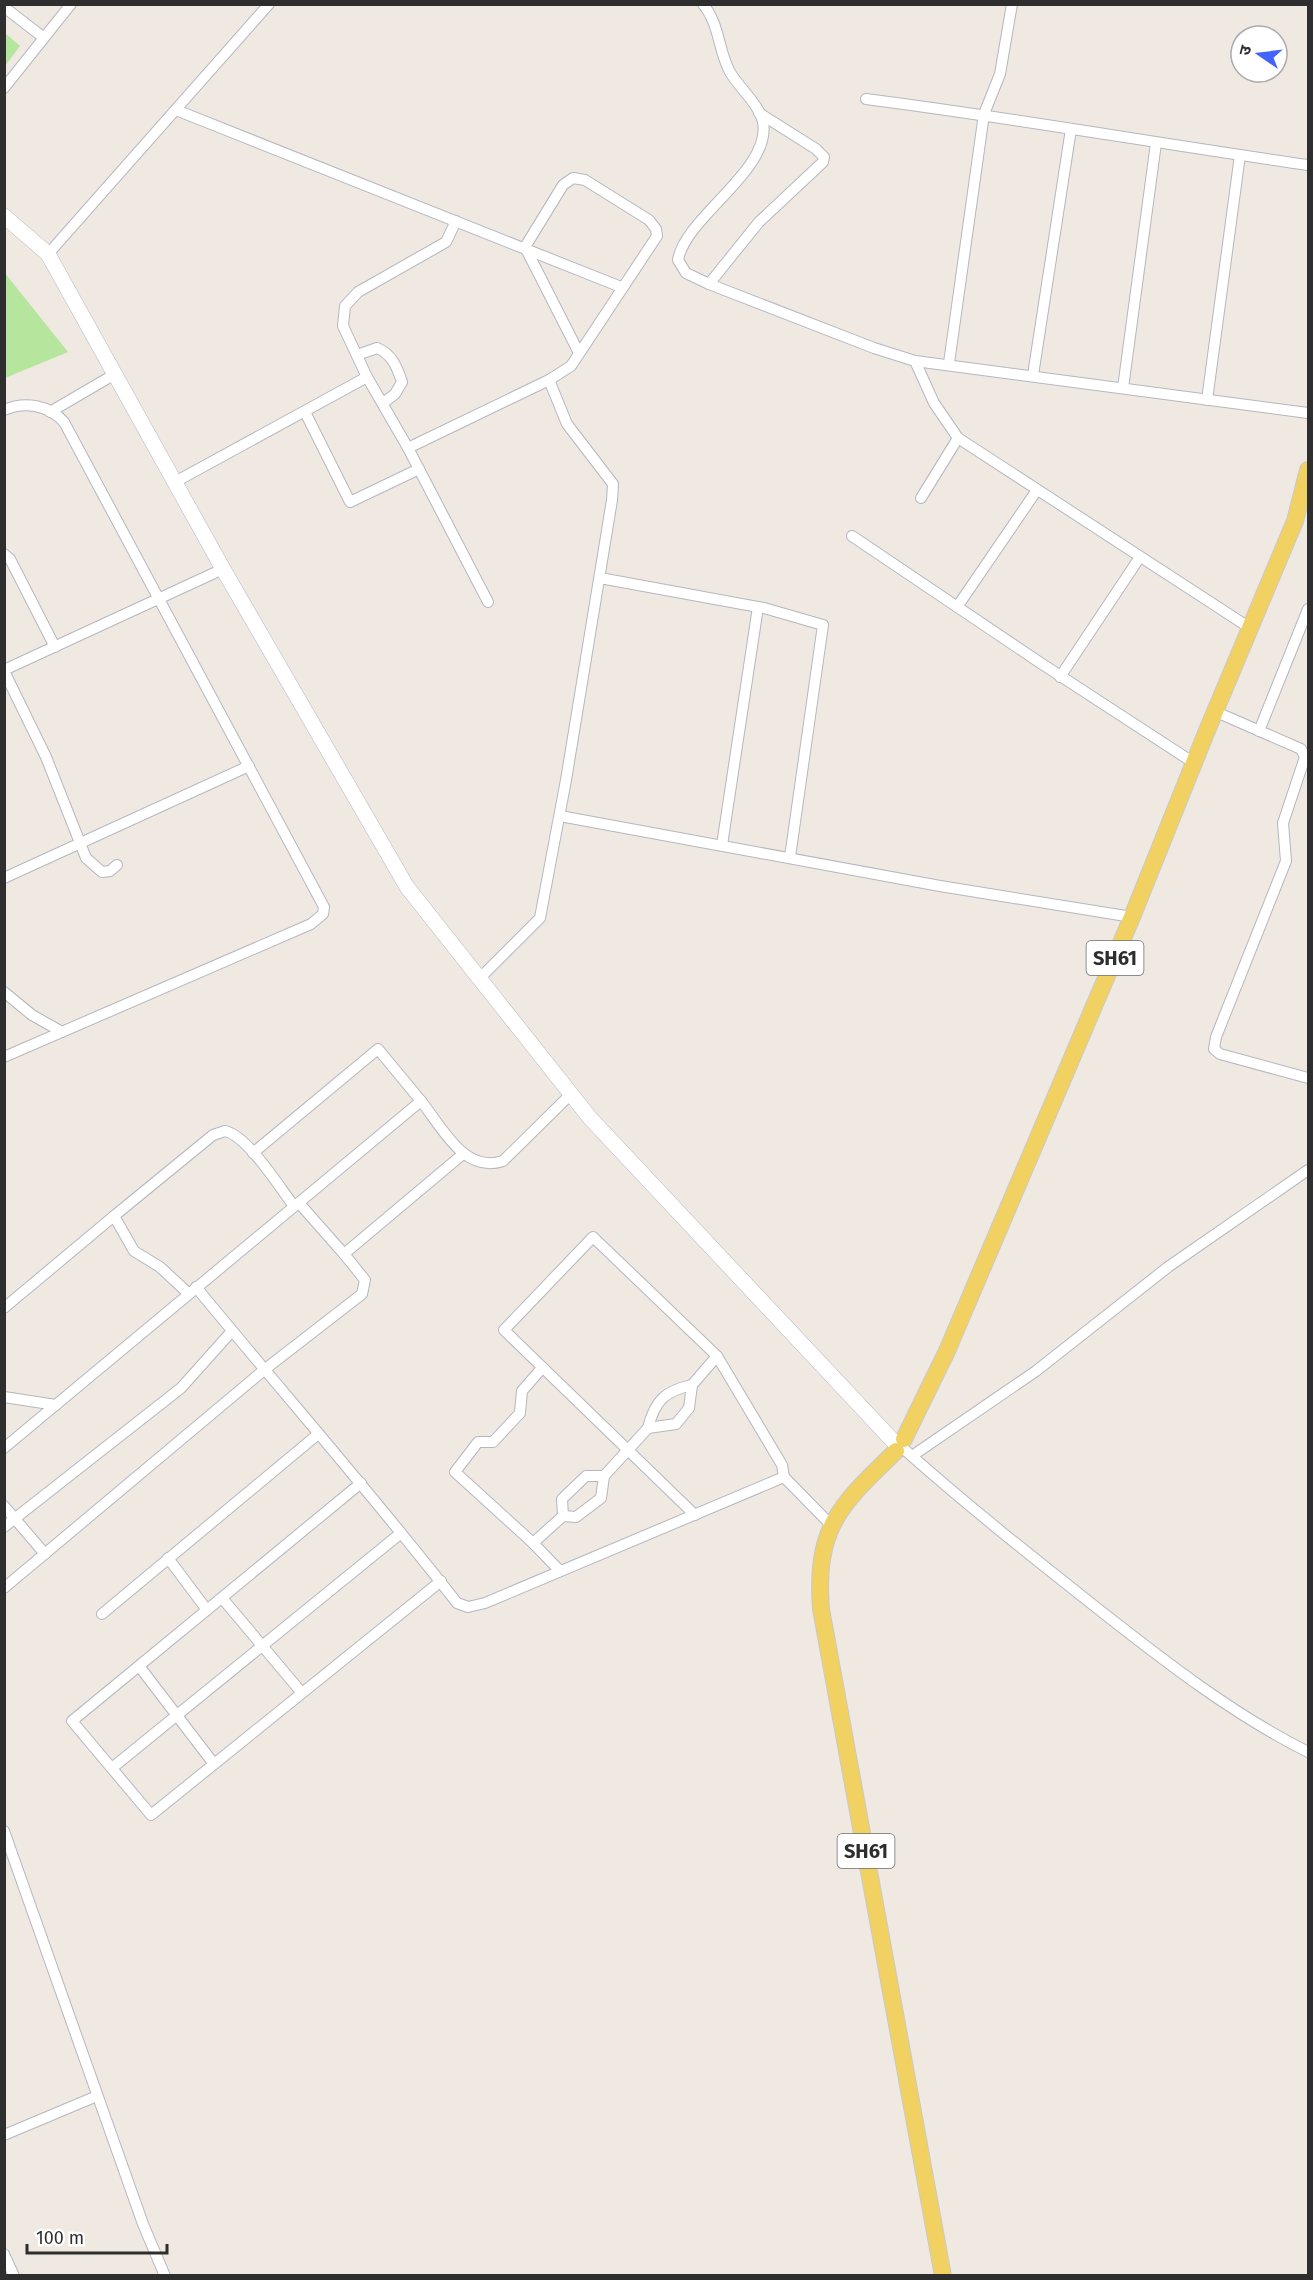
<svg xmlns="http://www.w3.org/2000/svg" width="1313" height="2280" font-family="'Fira Sans','Noto Sans Devanagari',sans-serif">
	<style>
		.green { fill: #b6e59e }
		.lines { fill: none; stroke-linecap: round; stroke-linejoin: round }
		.street-casing { stroke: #b4b7c1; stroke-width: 12 }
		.secondary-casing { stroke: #b4b7c1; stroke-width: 16 }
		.primary-casing { stroke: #c9c9c9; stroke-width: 18 }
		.street { stroke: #fff; stroke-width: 10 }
		.secondary { stroke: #fff; stroke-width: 15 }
		.primary { stroke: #f2d163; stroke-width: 16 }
		.labels { text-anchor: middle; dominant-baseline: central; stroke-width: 4.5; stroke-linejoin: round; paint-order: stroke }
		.shield { fill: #fff; stroke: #6d6d6d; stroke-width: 1.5 }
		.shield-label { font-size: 20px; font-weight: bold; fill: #2e2e2e }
	</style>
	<rect width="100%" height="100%" fill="#efe9e1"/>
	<g class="green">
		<polygon points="5,33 20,46 5,66"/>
		<polygon points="4,272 68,352 5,378 4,378"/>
	</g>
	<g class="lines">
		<g class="street-casing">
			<g id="street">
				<path d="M703 4C720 25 718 50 730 72 739 88 759 104 763 122 772 170 685 217 678 260L686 273 709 284 874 348 915 361 1308 413"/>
				<polyline points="4,7 44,38"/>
				<polyline points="4,88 71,4"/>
				<path d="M866 99C1014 118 1161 144 1308 165"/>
				<polyline points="176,110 621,287"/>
				<polyline points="456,221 446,242 358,292 345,306 343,326 367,377 408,448 549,380 567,424 613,484 612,500 566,780 540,918 480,978"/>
				<polyline points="48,254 269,4"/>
				<polyline points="709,284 759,222 823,162 824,157 816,149 759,113"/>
				<path d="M357 355 377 348C392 354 397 367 402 382L395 394 383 403"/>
				<polyline points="915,361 934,403 958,438 1250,628"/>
				<polyline points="949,363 984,114 1000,74 1012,4"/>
				<polyline points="1033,375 1071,129"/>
				<polyline points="549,380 571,366 657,236 656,229 649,220 585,180 573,178 563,185 525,247 579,353"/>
				<polyline points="1123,388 1156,143"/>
				<polyline points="1207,400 1240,155"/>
				<path d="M4 410C25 401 49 405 64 422L324 907 323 914 311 924 4 1057"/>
				<polyline points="50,412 115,374"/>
				<polyline points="305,412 350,502 419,469"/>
				<polyline points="408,448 488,602"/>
				<polyline points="175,482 367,377"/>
				<polyline points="921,498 958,438"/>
				<polyline points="852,536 1039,662 1194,763"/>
				<polyline points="4,554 10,559 55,647"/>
				<polyline points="600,578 764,608 823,625 790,857"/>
				<polyline points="957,607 1037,490"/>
				<polyline points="4,670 223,569"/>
				<polyline points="4,671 46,757 86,858 102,872 110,871 117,865"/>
				<polyline points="1060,677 1140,557"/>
				<polyline points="1214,711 1301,749 1305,757 1283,823 1286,861 1216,1037 1214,1049 1220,1054 1308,1078"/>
				<polyline points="1259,731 1308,609"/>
				<polyline points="560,816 940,886 1132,917"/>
				<polyline points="722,845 758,607"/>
				<polyline points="4,878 249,766"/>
				<polyline points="4,992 32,1015 62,1032"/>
				<polyline points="253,1153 378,1049 421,1101"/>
				<polyline points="299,1203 344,1254"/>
				<path d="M114 1216 213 1135 225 1131C248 1136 279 1187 294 1206"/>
				<path d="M196 1287C283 1393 373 1495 457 1603L468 1607 485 1603 784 1477 830 1524"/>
				<polyline points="4,1308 114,1216 134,1251 160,1267 188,1293"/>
				<polyline points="542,1368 522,1391 520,1413 493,1442 478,1442 455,1472 533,1543 560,1571"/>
				<polyline points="4,1397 56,1405"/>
				<path d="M648 1428C655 1400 665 1391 692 1385"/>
				<path d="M4 1448 421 1101C442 1127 464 1174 503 1161L571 1094"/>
				<path d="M905 1450C969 1507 1035 1559 1102 1612 1167 1663 1234 1715 1308 1752"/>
				<polyline points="912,1456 1036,1371 1168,1267 1308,1170"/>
				<polyline points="361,1483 72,1721 151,1815 441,1581"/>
				<polyline points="4,1506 45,1554"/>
				<polyline points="695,1515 504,1330 593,1237 717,1356 782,1465 784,1477"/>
				<polyline points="563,1516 562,1499 586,1476 604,1476"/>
				<polyline points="4,1527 181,1388 232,1331"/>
				<polyline points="533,1543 563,1516 576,1517 601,1498 604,1476 648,1428 676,1424 689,1408 692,1385 717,1356"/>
				<polyline points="168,1558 207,1610"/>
				<polyline points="4,1588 264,1370 362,1294 365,1280 344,1254 463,1154"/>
				<polyline points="222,1598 302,1693"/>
				<polyline points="102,1614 317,1435"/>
				<polyline points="139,1666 214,1764"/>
				<polyline points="112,1768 401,1533"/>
				<polyline points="4,1831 143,2224 165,2276"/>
				<polyline points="4,2135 97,2096"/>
				<polyline points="4,2254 14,2276"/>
			</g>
		</g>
		<g class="secondary-casing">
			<polyline id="secondary" points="4,216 48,254 223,569 407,887 590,1118 894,1442"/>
		</g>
		<g class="primary-casing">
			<g id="primary">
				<polyline points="904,1439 947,1351 1132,917 1206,733 1295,521 1308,470"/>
				<path d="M896 1451C840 1505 815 1527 821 1609L943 2276"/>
			</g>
		</g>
		<use href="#street" class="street"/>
		<use href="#secondary" class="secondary"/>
		<use href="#primary" class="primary"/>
	</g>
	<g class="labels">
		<g class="shield">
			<rect x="1086.5" y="941" width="57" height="34" rx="4.5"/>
			<rect x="837.5" y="1834" width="57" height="34" rx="4.5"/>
		</g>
		<g class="shield-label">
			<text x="1115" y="958">SH61</text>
			<text x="866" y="1851">SH61</text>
		</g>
	</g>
	<rect width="1313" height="2280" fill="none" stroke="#2e2e2e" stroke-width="12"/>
	<g transform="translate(1259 54) rotate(284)"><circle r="28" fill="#ffffff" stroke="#ababab" stroke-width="1.5"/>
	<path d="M0-4.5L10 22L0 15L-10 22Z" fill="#4264fb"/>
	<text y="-9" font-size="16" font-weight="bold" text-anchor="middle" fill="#2e2e2e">उ</text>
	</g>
	<path d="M27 2244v9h140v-9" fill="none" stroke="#2e2e2e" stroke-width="3"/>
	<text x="36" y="2244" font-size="18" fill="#2e2e2e" stroke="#ffffff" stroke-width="4.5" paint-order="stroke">100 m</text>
</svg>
